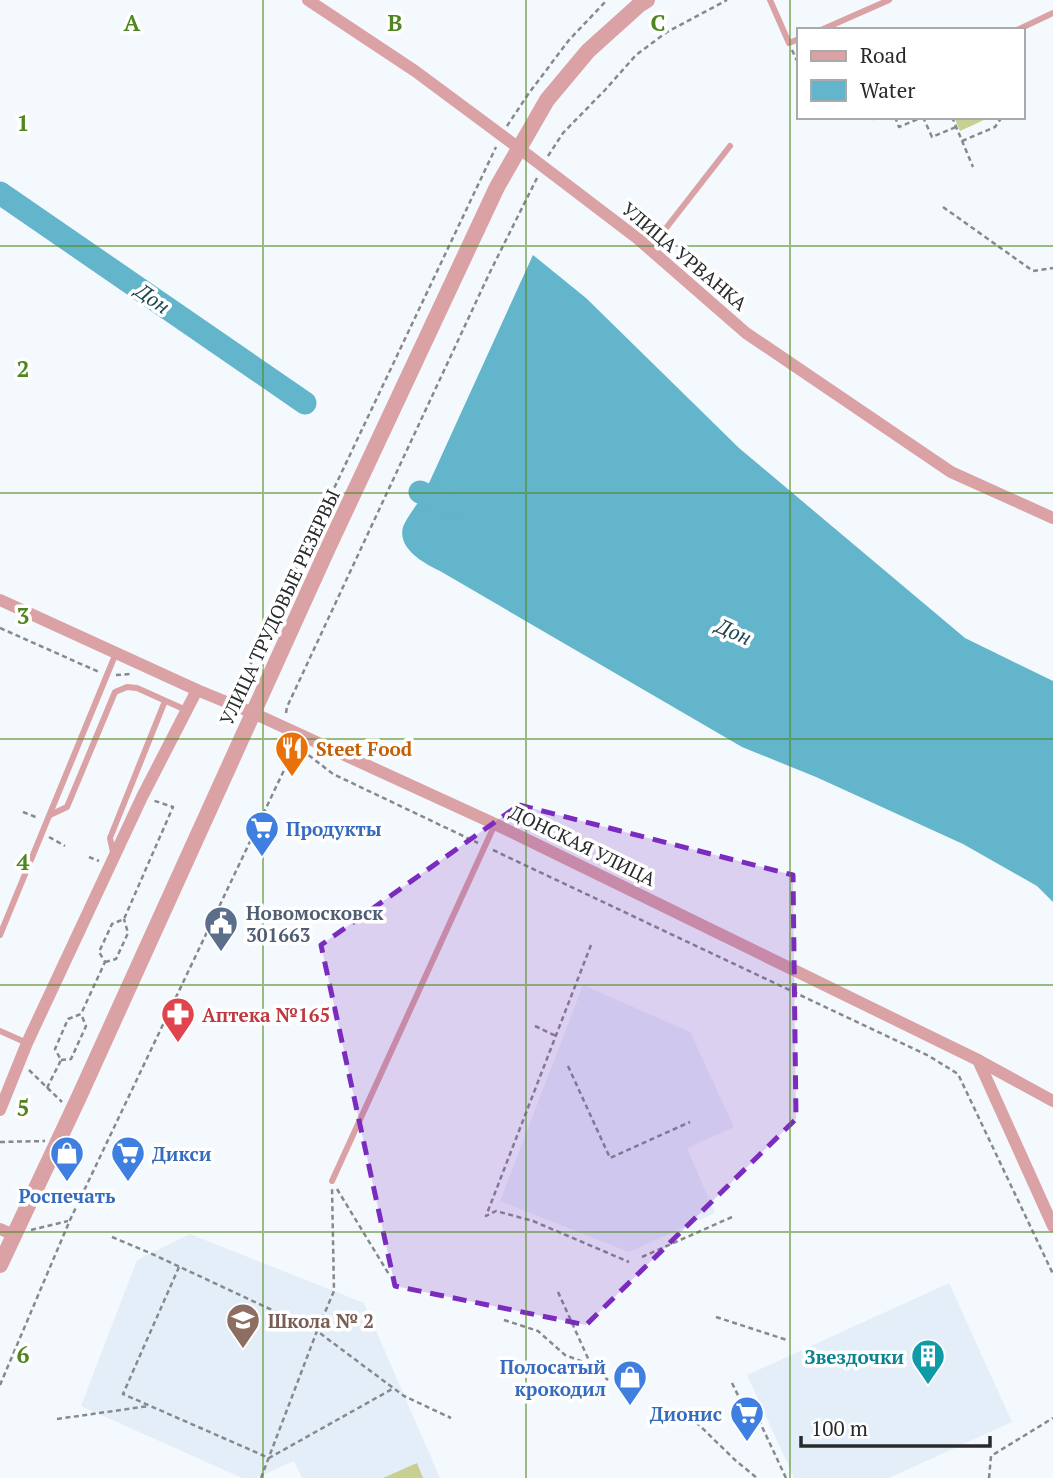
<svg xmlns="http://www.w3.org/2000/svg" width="1053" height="1478" font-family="'PT Serif',serif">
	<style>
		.built { fill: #e4eef9 }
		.green { fill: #c7d090 }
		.water { fill: #62b5cb }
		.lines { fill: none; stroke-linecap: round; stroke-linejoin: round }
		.river { stroke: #62b5cb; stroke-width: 23 }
		.path { stroke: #868a8d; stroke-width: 2.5; stroke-dasharray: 5 3.5; stroke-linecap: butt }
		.service { stroke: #daa2a4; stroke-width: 6 }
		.minor { stroke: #daa2a4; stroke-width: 12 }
		.tertiary { stroke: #daa2a4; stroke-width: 16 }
		.marked { fill: #7b2cbf; fill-opacity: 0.2; stroke: #7b2cbf; stroke-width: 5; stroke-dasharray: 14 9; stroke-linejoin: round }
		.grid { fill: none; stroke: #50861f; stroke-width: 2; stroke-opacity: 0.55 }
		.labels { text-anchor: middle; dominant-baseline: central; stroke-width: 7; stroke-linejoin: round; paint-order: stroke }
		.street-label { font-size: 19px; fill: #282a2c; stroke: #fff }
		.food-label { font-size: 19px; font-weight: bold; fill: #c56008; stroke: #fff; text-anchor: start }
		.shop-label { font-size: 19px; font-weight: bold; fill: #366cbe; stroke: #fff; text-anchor: start }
		.service-label { font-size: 19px; font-weight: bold; fill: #4e5e75; stroke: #fff; text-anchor: start }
		.health-label { font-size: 19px; font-weight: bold; fill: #be3a42; stroke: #fff; text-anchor: start }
		.education-label { font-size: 19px; font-weight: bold; fill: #785e54; stroke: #fff; text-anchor: start }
		.culture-label { font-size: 19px; font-weight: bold; fill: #0d838f; stroke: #fff; text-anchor: end }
		.water-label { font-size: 21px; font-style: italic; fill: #1f4650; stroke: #fff }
		.grid-label { font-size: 23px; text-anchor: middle; font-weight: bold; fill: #50861f; stroke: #fff; stroke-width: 7; stroke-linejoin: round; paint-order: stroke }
	</style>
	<rect width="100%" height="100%" fill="#f4f9fe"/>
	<g class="built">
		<polygon points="583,985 690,1032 734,1127 687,1148 715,1213 629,1252 500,1201"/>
		<polygon points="190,1234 364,1303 440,1478 302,1478 294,1461 256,1478 242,1478 81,1406 137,1260"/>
		<polygon points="949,1283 1012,1422 889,1478 794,1478 747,1375"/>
	</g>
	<g class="green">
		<polygon points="954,117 983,117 984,120 960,131"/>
		<polygon points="417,1463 423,1478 383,1478"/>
	</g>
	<path class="water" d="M533 255 586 298 739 448 965 638 1053 681V902L1037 886 963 844 816 777 742 747 440 571C425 564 397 549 403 527 407 517 418 503 424 494Z"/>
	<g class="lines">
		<g class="river">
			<polyline points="0,193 305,403"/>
			<polyline points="420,492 453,507"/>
		</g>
		<g class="path">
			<polyline points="1000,30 1007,27 1008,29"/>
			<polyline points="792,50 799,65"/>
			<polyline points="873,117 873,119 877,117"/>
			<polyline points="895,117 899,127 923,117"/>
			<polyline points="923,117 932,137 956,127"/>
			<polyline points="952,117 973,167"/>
			<polyline points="507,126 529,93 569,40 607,0"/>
			<polyline points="962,141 995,127 1002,117"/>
			<polyline points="548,156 563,133 605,90 636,55 667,32 727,0"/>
			<polyline points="943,207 1033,271 1053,268"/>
			<polyline points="0,628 99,672"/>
			<polyline points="116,675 130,674"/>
			<polyline points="236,695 496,147"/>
			<polyline points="286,713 287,707 490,272 537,178"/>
			<polyline points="302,750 333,774 478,843"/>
			<polyline points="23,812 38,818"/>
			<polyline points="49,837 65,846"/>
			<polyline points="493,850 929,1056 958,1074 1053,1274"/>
			<polyline points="89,857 99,861"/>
			<polyline points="591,945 486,1216 496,1211 533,1221 629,1262"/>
			<polyline points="105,962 116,959 128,933 124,919"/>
			<polyline points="535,1026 556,1036"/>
			<polyline points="61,1060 71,1059 86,1026 81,1014"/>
			<polyline points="568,1066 610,1158 690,1122"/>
			<polyline points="29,1070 62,1102"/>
			<polyline points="47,1088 61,1060 55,1049 68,1019 81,1014 105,962 99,952 112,924 124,919 173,807 152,800"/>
			<polyline points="0,1142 45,1141"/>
			<polyline points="337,1189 390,1276"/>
			<polyline points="31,1230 68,1221"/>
			<polyline points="112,1237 150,1253 317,1331 404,1396 451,1418"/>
			<polyline points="642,1257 732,1217"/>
			<polyline points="179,1267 123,1394 269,1458 394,1388"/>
			<polyline points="558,1292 591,1365"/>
			<polyline points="716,1317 787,1340"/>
			<polyline points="504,1320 538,1331 565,1355 591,1365 608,1380"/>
			<polyline points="732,1383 749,1418 757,1416 786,1478"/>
			<polyline points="0,1385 70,1220 296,745"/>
			<polyline points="57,1419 149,1406"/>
			<polyline points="696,1422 735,1460 757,1478"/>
			<polyline points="261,1478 317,1331 334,1291 332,1188"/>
			<polyline points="989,1478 991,1456 1053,1418"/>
		</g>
		<g class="service">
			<polyline points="770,0 789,43 799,39"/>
			<polyline points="821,30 889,0"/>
			<polyline points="1017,30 1053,13"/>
			<polyline points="638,238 663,232 730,146"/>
			<polyline points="50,815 67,807 115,692 127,687 137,688 186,710"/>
			<polyline points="113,852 110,838 165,701"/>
			<polyline points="0,935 116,653"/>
			<polyline points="0,1031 27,1043"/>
			<polyline points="332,1181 495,824"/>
		</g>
		<g class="minor">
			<polyline points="308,0 415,71 520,149 637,238 746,333 951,472 1053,518"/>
			<polyline points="0,600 197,690 253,713 495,824 978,1060 1053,1226"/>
			<polyline points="978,1060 1053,1101"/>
			<polyline points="0,1110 27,1043 142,797 197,690"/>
			<polyline points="0,1229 14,1235"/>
		</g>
		<polyline class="tertiary" points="0,1265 79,1097 328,548 497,187 547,100 588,51 639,5 647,0"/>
	</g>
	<path class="marked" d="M519 805 793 875 796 1119 586 1325 395 1286 321 945Z"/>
	<path class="grid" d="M263 0V1478M526 0V1478M790 0V1478M0 246H1053M0 493H1053M0 739H1053M0 985H1053M0 1232H1053"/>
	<defs>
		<g id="restaurant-pin" transform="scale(1.75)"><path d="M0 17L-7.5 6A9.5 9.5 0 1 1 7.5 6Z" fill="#e8710a" stroke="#fff"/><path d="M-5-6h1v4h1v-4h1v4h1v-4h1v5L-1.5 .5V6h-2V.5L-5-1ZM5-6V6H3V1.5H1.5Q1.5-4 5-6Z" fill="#fff"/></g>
		<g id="supermarket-pin" transform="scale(1.75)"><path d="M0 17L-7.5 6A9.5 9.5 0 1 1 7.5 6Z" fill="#3f7fe0" stroke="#fff"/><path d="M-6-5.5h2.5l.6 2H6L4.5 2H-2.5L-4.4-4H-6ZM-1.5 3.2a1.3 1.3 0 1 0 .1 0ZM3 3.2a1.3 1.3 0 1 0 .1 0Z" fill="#fff"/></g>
		<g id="civic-pin" transform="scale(1.75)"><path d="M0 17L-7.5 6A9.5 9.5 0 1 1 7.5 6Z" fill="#5c6f8a" stroke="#fff"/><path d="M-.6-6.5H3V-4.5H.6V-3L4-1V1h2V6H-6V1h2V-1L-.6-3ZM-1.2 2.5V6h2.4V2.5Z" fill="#fff"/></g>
		<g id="pharmacy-pin" transform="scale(1.75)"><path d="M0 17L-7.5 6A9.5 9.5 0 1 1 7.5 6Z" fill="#e0444e" stroke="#fff"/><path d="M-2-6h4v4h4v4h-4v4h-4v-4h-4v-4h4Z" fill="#fff"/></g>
		<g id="shop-pin" transform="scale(1.75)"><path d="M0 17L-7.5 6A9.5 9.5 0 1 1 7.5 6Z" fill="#3f7fe0" stroke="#fff"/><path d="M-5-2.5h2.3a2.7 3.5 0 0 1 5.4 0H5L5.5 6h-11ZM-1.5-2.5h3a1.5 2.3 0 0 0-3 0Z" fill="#fff"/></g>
		<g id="school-pin" transform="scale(1.75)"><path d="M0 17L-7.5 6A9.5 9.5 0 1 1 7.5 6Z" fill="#8d6e63" stroke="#fff"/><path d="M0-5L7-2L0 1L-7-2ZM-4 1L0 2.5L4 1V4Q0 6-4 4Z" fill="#fff"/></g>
		<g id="building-pin" transform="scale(1.75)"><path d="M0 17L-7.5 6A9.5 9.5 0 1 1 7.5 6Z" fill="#0f9aa8" stroke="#fff"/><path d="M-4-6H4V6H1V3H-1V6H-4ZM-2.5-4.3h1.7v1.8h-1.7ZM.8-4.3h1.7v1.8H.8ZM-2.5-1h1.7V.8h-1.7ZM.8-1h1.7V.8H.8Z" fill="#fff"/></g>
	</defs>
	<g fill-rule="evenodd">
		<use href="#restaurant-pin" x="292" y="748"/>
		<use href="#supermarket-pin" x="262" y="828"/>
		<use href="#civic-pin" x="221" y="923"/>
		<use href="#pharmacy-pin" x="178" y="1014"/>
		<use href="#shop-pin" x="67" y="1153"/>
		<use href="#supermarket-pin" x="128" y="1153"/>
		<use href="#school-pin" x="243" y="1320"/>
		<use href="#building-pin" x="928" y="1356"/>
		<use href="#shop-pin" x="630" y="1377"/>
		<use href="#supermarket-pin" x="747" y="1413"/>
	</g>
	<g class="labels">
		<g class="street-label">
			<text transform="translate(685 256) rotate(40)">УЛИЦА УРВАНКА</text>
			<text transform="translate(279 607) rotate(-65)">УЛИЦА ТРУДОВЫЕ РЕЗЕРВЫ</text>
			<text transform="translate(583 845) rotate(26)">ДОНСКАЯ УЛИЦА</text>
		</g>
		<g class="food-label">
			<text x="316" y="748">Steet Food</text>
		</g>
		<g class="shop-label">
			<text x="286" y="828">Продукты</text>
			<text x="152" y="1153">Дикси</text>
			<text x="67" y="1195" text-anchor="middle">Роспечать</text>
			<text x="606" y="1366" text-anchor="end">Полосатый<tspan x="606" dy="22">крокодил</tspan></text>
			<text x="722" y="1413" text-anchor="end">Дионис</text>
		</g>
		<g class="service-label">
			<text x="246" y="912">Новомосковск<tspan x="246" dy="22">301663</tspan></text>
		</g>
		<g class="health-label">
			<text x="202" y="1014">Аптека №165</text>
		</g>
		<g class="education-label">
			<text x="268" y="1320">Школа № 2</text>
		</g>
		<g class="culture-label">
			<text x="904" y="1356">Звездочки</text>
		</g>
		<g class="water-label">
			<text transform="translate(153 298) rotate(35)">Дон</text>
			<text transform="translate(734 631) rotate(24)">Дон</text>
		</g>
	</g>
	<g class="grid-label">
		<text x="132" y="31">A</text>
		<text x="395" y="31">B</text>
		<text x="658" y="31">C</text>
		<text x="23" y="131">1</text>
		<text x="23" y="377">2</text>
		<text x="23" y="624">3</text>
		<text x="23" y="870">4</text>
		<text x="23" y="1116">5</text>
		<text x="23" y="1363">6</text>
	</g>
	<rect x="797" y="28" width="228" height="91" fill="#ffffff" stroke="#a9aaab" stroke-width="2"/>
	<rect x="811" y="51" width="35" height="10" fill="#daa2a4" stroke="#a9aaab" stroke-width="2"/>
	<text x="860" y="63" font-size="21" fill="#282a2c">Road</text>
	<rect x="811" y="80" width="35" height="21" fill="#62b5cb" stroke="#a9aaab" stroke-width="2"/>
	<text x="860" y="98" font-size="21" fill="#282a2c">Water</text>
	<path d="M801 1436v10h189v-10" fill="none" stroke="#282a2c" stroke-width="3.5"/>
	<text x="811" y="1436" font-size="21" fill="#282a2c" stroke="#ffffff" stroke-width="5" paint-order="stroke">100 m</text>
</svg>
